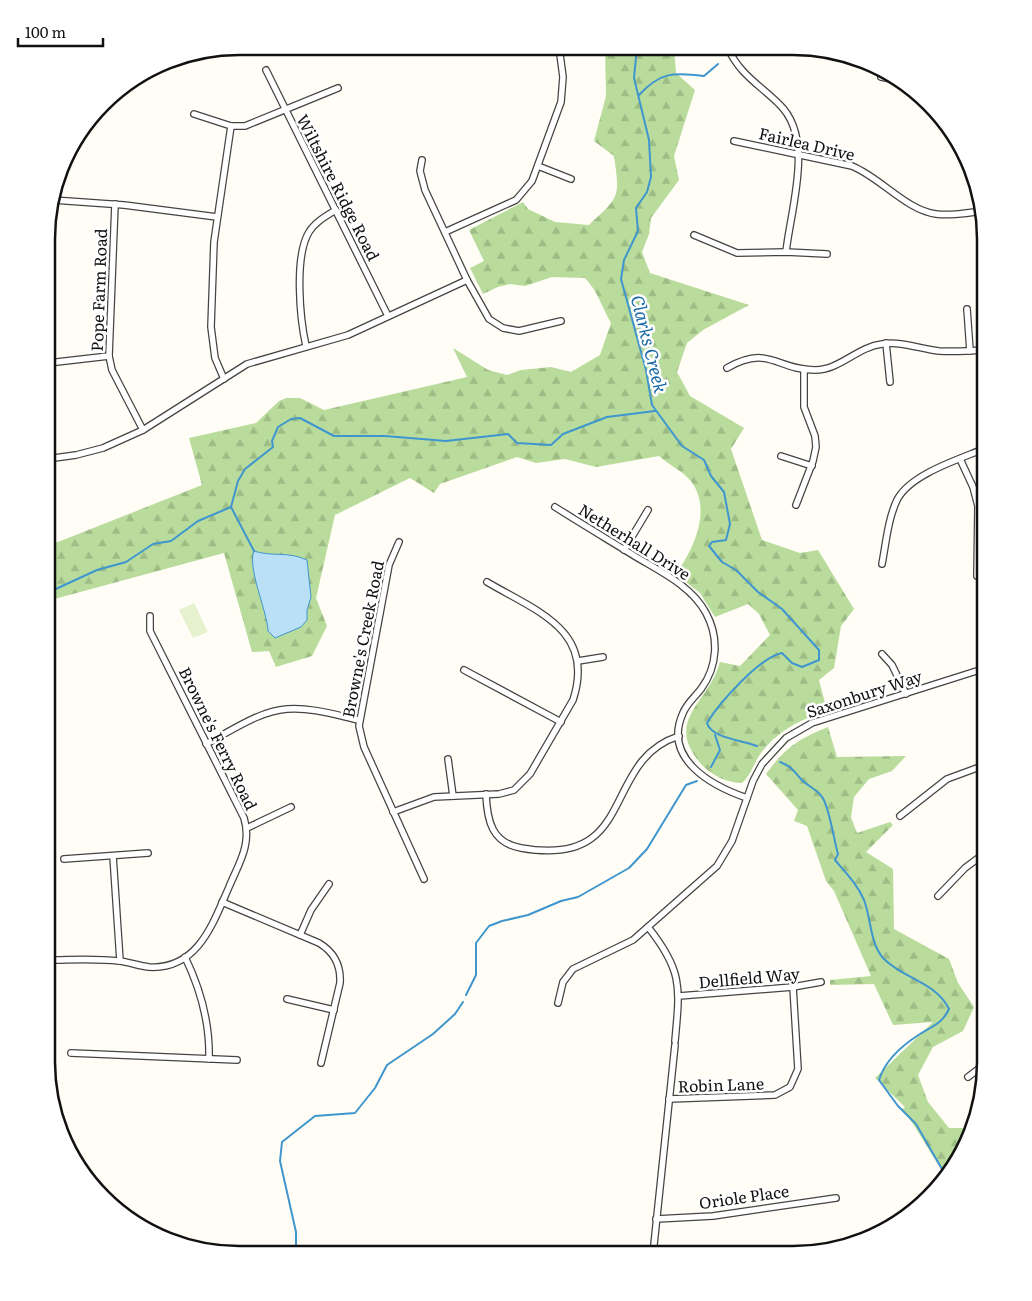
<svg xmlns="http://www.w3.org/2000/svg" width="1032" height="1301" font-family="Literata,serif">
	<style>
		.forest { fill: url(#forest-firs) }
		.pitch { fill: #e6f2cf }
		.water { fill: #b9e0f7; stroke: #3f96cf }
		.lines { fill: none; stroke-linecap: round; stroke-linejoin: round }
		.stream { stroke: #3f96cf; stroke-width: 2 }
		.minor-casing { stroke: #444; stroke-width: 8 }
		.minor { stroke: #fff; stroke-width: 5.5 }
		.labels { text-anchor: middle; dominant-baseline: central; stroke-width: 5; stroke-linejoin: round; paint-order: stroke }
		.street-label { font-size: 16px; fill: #111; stroke: #fff }
		.water-label { font-size: 18px; font-style: italic; fill: #1768a6; stroke: #fff }
		.rim { fill: none; stroke: #111; stroke-width: 2.5 }
	</style>
	<defs>
		<pattern id="forest-firs" width="22" height="20" patternUnits="userSpaceOnUse" patternTransform="scale(1.25)"><rect width="22" height="20" fill="#b9dc9c"/><path d="M5 1l3.5 6h-7zM16 11l3.5 6h-7z" fill="#9ebc85"/></pattern>
	</defs>
	<rect width="100%" height="100%" fill="#fffdf5"/>
	<g class="forest">
		<path d="M605 47 674 48 676 73 695 90 674 156 679 180 651 218 649 234 642 252 650 273 749 305 703 330 687 343 677 372 690 396 744 428 731 449 762 540 800 553 818 550 854 609 841 626 834 668 819 680 827 711C801 719 775 732 759 756 754 764 750 776 742 783 727 783 711 775 701 764 663 720 709 703 720 662L740 666 770 635 759 614 748 604 715 617 700 593 676 574C694 549 713 508 690 480 682 471 668 464 659 456L596 467 565 459 536 463 517 457 440 484 434 493 410 478 335 515 316 598 327 626 312 656 276 667 269 651 252 652 224 553 47 601V543L58 542 202 485 189 438 256 423 279 401 286 398H300L324 410 467 377 453 348 488 370 507 375 521 370 551 367 571 372 600 355 611 323C601 306 599 293 585 278L552 277 525 286 510 284 498 287 483 294 470 268 484 261 469 230 523 202 528 209 555 222 589 225C620 196 620 198 614 156L594 141 606 96Z"/>
		<path d="M828 727 837 757 906 756 892 771 869 779 854 797 851 817 857 833 890 822 893 825 866 852 893 869 894 929 949 959 958 983 974 1007 963 1031 933 1047 918 1075 928 1102 949 1128H969L960 1158 946 1176C930 1154 919 1130 902 1109L905 1107 875 1078 933 1022 893 1025 874 984 830 985V980L871 976 834 891 826 881 807 826 794 821 798 810 766 774C785 748 798 739 828 727Z"/>
	</g>
	<polygon class="pitch" points="194,603 208,632 193,638 179,610"/>
	<path class="water" d="M254 551C272 557 288 551 307 560L311 597 307 610V620L301 627 275 638 268 631C267 610 247 568 254 551Z"/>
	<g class="lines">
		<g class="stream">
			<path d="M637 47 634 78 649 140 651 177 647 192 636 208 638 231 624 260 621 279 646 370 652 405 682 446 704 460 711 476 724 492 730 524 726 540 712 542 709 546 722 562 736 570 758 592 782 609 819 650V660L802 667 792 663 782 653C760 657 719 703 707 723 711 738 742 740 757 746"/>
			<polyline points="745,53 756,48"/>
			<path d="M639 95C660 72 674 72 704 76L718 64"/>
			<polyline points="231,507 254,551"/>
			<polyline points="47,593 97,570 126,562 153,544 171,541 198,521 231,507 238,481 245,469 273,447 272,441 278,427 291,419 300,418 334,436 385,436 446,441 508,434 517,443 551,445 563,434 607,417 655,411"/>
			<path d="M780 762C791 766 793 770 801 779 807 786 817 789 822 797 829 805 834 841 838 854L835 860C846 873 857 884 864 900 871 918 870 943 883 958 903 979 936 982 949 1009 943 1023 931 1027 920 1034 901 1046 885 1060 879 1080L898 1106 916 1124 946 1176"/>
			<polyline points="711,767 720,750 715,735"/>
			<polyline points="466,995 476,975 476,943 489,926 502,921 528,915 561,901 578,897 629,868 647,849 686,785 697,781"/>
			<polyline points="296,1254 296,1232 280,1161 282,1142 315,1116 355,1113 375,1088 387,1065 433,1034 455,1014 463,1002"/>
		</g>
		<g class="minor-casing">
			<g id="minor">
				<path d="M728 48C739 74 760 85 779 104 815 138 791 207 786 252"/>
				<polyline points="266,70 388,316"/>
				<polyline points="881,77 902,81"/>
				<polyline points="194,114 231,126 245,126 338,88"/>
				<path d="M734 141 852 166C881 178 906 210 936 214 951 216 967 213 982 211"/>
				<polyline points="422,160 420,171 425,190 467,280 489,319 503,328 519,331 561,321"/>
				<polyline points="538,166 571,179"/>
				<polyline points="53,200 124,205 217,217"/>
				<polyline points="115,204 109,356 112,370 143,430"/>
				<polyline points="445,232 516,200 532,181 561,102 563,77 559,47"/>
				<polyline points="694,235 737,253 786,252 827,254"/>
				<polyline points="967,309 970,351"/>
				<polyline points="886,343 890,382"/>
				<path d="M306 346C300 319 294 257 309 232 315 222 326 216 336 210"/>
				<polyline points="48,363 109,356"/>
				<path d="M727 368C769 344 776 370 815 370 840 370 857 347 882 344 902 341 920 349 939 351 955 352 970 351 986 350"/>
				<polyline points="224,379 215,358 211,327 214,242 231,126"/>
				<polyline points="781,456 812,466"/>
				<polyline points="47,459 76,455 103,448 143,430 247,364 348,335 467,280"/>
				<polyline points="960,459 973,487 978,506 977,576"/>
				<polyline points="796,505 813,461 816,447 815,436 804,407 804,369"/>
				<path d="M555 507C580 523 607 539 633 555 659 571 691 585 706 613 719 637 718 666 701 689 695 697 687 703 683 713 662 759 712 786 747 798"/>
				<polyline points="399,542 389,565 359,726 364,747 424,879"/>
				<polyline points="624,550 648,510"/>
				<path d="M882 564C886 543 888 519 897 500 910 474 960 459 986 448"/>
				<polyline points="882,654 892,665 906,694"/>
				<polyline points="578,661 603,657"/>
				<polyline points="464,670 561,722"/>
				<path d="M206 744C231 731 259 711 287 709 310 707 336 715 359 720"/>
				<polyline points="448,759 453,796"/>
				<path d="M486 794C487 821 492 843 521 848 639 869 600 761 679 736"/>
				<path d="M393 812 434 797 499 794 514 790 530 774 573 700C596 630 536 611 487 582"/>
				<polyline points="900,816 947,779 985,765"/>
				<polyline points="247,828 291,807"/>
				<polyline points="113,856 120,961"/>
				<polyline points="64,859 148,853"/>
				<polyline points="938,896 965,868 985,853"/>
				<path d="M222 902 319 943C334 952 341 966 340 983L321 1063"/>
				<path d="M648 927C683 971 680 987 675 1041"/>
				<polyline points="300,935 311,910 329,884"/>
				<path d="M185 957C201 990 210 1022 209 1059"/>
				<path d="M46 960C70 960 95 958 119 961 129 962 139 966 149 967 198 970 213 923 229 887 239 863 252 844 244 818L150 631V616"/>
				<polyline points="679,996 793,987 821,982"/>
				<polyline points="287,999 334,1010"/>
				<polyline points="558,1003 563,982 573,969 633,940 717,866 732,841 753,781 762,764 786,738 812,723 986,668"/>
				<polyline points="71,1053 237,1060"/>
				<polyline points="968,1077 985,1064"/>
				<polyline points="669,1099 775,1095 790,1087 798,1069 793,987"/>
				<polyline points="656,1219 713,1216 836,1198"/>
				<polyline points="653,1254 675,1045"/>
			</g>
		</g>
		<use href="#minor" class="minor"/>
	</g>
	<g class="labels">
		<g class="street-label">
			<text transform="translate(807 143) rotate(13)">Fairlea Drive</text>
			<text transform="translate(339 187) rotate(63)">Wiltshire Ridge Road</text>
			<text transform="translate(98 290) rotate(-88)">Pope Farm Road</text>
			<text transform="translate(635 541) rotate(32)">Netherhall Drive</text>
			<text transform="translate(362 639) rotate(-79)">Browne's Creek Road</text>
			<text transform="translate(864 693) rotate(-18)">Saxonbury Way</text>
			<text transform="translate(219 738) rotate(64)">Browne's Ferry Road</text>
			<text transform="translate(749 977) rotate(-5)">Dellfield Way</text>
			<text transform="translate(721 1084) rotate(-2)">Robin Lane</text>
			<text transform="translate(744 1196) rotate(-8)">Oriole Place</text>
		</g>
		<g class="water-label">
			<text transform="translate(650 344) rotate(76)">Clarks Creek</text>
		</g>
	</g>
	<path d="M0 0H1032V1301H0ZM239 55H793A184 184 0 0 1 977 239V1062A184 184 0 0 1 793 1246H239A184 184 0 0 1 55 1062V239A184 184 0 0 1 239 55Z" fill="#fff" fill-rule="evenodd"/>
	<path class="rim" d="M239 55H793A184 184 0 0 1 977 239V1062A184 184 0 0 1 793 1246H239A184 184 0 0 1 55 1062V239A184 184 0 0 1 239 55Z"/>
	<path d="M18 38v8h85v-8" fill="none" stroke="#111111" stroke-width="2.5"/>
	<text x="25" y="38" font-size="15" fill="#111111" stroke="#ffffff" stroke-width="4" paint-order="stroke">100 m</text>
</svg>
